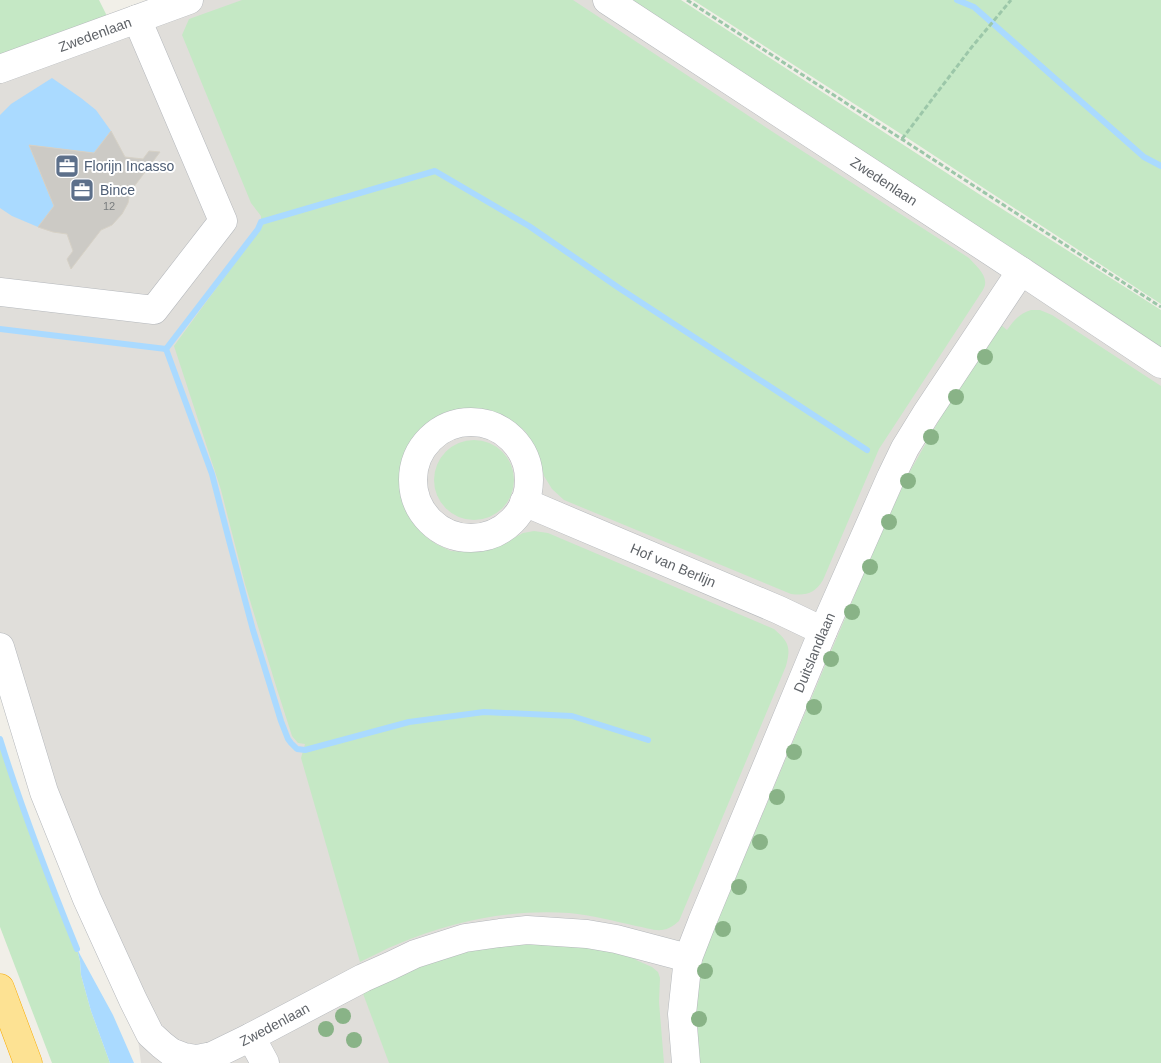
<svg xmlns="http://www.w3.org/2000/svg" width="1161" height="1063" font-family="Arial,sans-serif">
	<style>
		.industrial { fill: #e0deda }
		.green { fill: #c5e8c5 }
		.water { fill: #aadaff }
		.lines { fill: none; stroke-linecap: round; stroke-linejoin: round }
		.stream { stroke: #aadaff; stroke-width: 6 }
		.building { fill: #cccac5; stroke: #d6d1c6 }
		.minor-casing { stroke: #b5b8bc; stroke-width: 29 }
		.highway-casing { stroke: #f9ab00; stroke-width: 29 }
		.path { stroke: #9cc7a9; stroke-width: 3; stroke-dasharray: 5 2.5; stroke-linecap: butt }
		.minor { stroke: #fff; stroke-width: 28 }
		.highway { stroke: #fde293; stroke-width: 28 }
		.tree { fill: #89b387 }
		.labels { text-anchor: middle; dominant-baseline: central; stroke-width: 4; stroke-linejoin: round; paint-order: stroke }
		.number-label { font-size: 11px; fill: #7a7d7f }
		.street-label { font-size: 14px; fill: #5f6368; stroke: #fff }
		.service-label { font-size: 14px; fill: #4e5e75; stroke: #fff; text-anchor: start }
	</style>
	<rect width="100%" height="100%" fill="#f1efe8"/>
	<polygon class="industrial" points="189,0 607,0 1161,364 1161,1063 141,1063 133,1000 0,647 0,69"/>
	<g class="green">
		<polygon points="0,0 99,0 108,18 0,56"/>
		<path d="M242 0H573L776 134 969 258C975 265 987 274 985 285 984 289 981 293 979 296L879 449 823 580C815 593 807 596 791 594L564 500 552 489 544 476 534 445 525 431 509 419 489 410 472 409 454 410 435 419 417 434 404 453 401 468 399 487 404 506 410 518 418 528 426 537 436 544 451 551 467 552 484 551 505 543 523 533 534 531 548 533 774 629C789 642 791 647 786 666L679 921C673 926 669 929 662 930 654 931 644 927 636 926 614 921 592 915 569 913 510 909 452 921 398 944 385 949 373 956 360 962L301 758 305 744 298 743 292 736 276 686 245 584 221 490 174 346 261 227V216L251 203 182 35 189 19Z"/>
		<polygon points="625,0 681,0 982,196 1161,310 1161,351 1032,261 774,97"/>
		<polygon points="693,0 1161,0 1161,304 915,143"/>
		<path d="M1031 310H1040L1052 315 1161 386V1063H699L696 1004 698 982 704 953 881 533 909 473 942 415 1001 325 1007 330C1014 320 1019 314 1031 310Z"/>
		<circle cx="474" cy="480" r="40"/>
		<polygon points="0,739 13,781 54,892 77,949 80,961 81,975 91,1011 110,1063 52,1063 0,927"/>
		<polygon points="548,942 639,954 636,960 652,967 658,972 660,978 659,1002 664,1063 389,1063 362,991 449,954 510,943"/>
	</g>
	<g class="water">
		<polygon points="52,78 81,98 96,110 111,131 94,153 29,145 54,206 38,227 12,216 0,208 0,115 11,104"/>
		<polygon points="77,949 113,1015 134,1063 110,1063 91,1011 81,975 80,961"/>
	</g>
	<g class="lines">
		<g class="stream">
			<polyline points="957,0 974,7 1144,157 1161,166"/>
			<polyline points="0,329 166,349 258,229 261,222 435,171 529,226 619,288 867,450"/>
			<polyline points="166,349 212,474 230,544 253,630 281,721 288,739 291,743 297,749 305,750 409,722 484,712 572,716 648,740"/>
			<path d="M0 739C22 810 49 880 77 949"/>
		</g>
	</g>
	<polygon class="building" points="111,131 125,157 143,159 149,151 160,152 130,192 128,203 122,214 112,225 101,230 71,269 67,259 73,251 67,234 53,232 38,227 54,206 29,145 94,153"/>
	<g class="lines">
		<g class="minor-casing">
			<g id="minor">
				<path id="s1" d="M607 0 1021 271 1161 364"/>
				<path id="s2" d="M0 69 189 0"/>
				<polyline points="0,292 154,310 223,221 137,19"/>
				<circle cx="471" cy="480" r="58"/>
				<path id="s3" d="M524 502 779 610 823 631"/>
				<path id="s4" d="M0 647 44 792 87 899 133 1000 150 1034 162 1045 171 1052 184 1057 197 1059 212 1056 251 1037 363 978 390 966 415 954 465 938 500 933 527 930 587 934 616 939 688 958"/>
				<polyline points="251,1037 265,1063"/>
				<path id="s5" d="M686 1063 682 1014 688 958 702 922 823 631 891 477 905 448 926 414 1021 271"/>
			</g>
		</g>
		<g class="highway-casing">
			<polyline id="highway" points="0,988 28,1063"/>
		</g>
		<g class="path">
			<polyline points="687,0 1161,307"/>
			<polyline points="902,139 971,48 1011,0"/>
		</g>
		<use href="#minor" class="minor"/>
		<use href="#highway" class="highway"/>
	</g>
	<g class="tree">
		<circle cx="985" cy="357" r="8"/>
		<circle cx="956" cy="397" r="8"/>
		<circle cx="931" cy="437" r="8"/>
		<circle cx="908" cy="481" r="8"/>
		<circle cx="889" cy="522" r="8"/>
		<circle cx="870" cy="567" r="8"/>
		<circle cx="852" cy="612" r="8"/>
		<circle cx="831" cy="659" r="8"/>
		<circle cx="814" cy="707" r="8"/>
		<circle cx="794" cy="752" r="8"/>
		<circle cx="777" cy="797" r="8"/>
		<circle cx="760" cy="842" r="8"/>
		<circle cx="739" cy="887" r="8"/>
		<circle cx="723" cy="929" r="8"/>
		<circle cx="705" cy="971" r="8"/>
		<circle cx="343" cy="1016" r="8"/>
		<circle cx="699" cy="1019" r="8"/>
		<circle cx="326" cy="1029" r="8"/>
		<circle cx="354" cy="1040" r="8"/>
	</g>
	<defs>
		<g id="office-square" transform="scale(1.25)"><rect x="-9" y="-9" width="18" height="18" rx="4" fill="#5c6f8a" stroke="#fff"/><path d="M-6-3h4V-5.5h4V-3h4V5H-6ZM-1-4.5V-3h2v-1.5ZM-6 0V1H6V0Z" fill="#fff"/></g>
	</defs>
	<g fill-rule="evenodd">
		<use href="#office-square" x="67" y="166"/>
		<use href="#office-square" x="82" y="190"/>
	</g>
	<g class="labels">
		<g class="number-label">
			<text x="109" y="206">12</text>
		</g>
		<g class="street-label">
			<text stroke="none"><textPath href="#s2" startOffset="101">Zwedenlaan</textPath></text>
			<text stroke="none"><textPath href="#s1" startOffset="331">Zwedenlaan</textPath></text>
			<text stroke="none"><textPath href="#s3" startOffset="162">Hof van Berlijn</textPath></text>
			<text stroke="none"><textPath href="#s5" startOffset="436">Duitslandlaan</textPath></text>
			<text stroke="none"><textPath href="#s4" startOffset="556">Zwedenlaan</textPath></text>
		</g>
		<g class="service-label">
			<text x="84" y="166">Florijn Incasso</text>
			<text x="100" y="190">Bince</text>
		</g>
	</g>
</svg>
